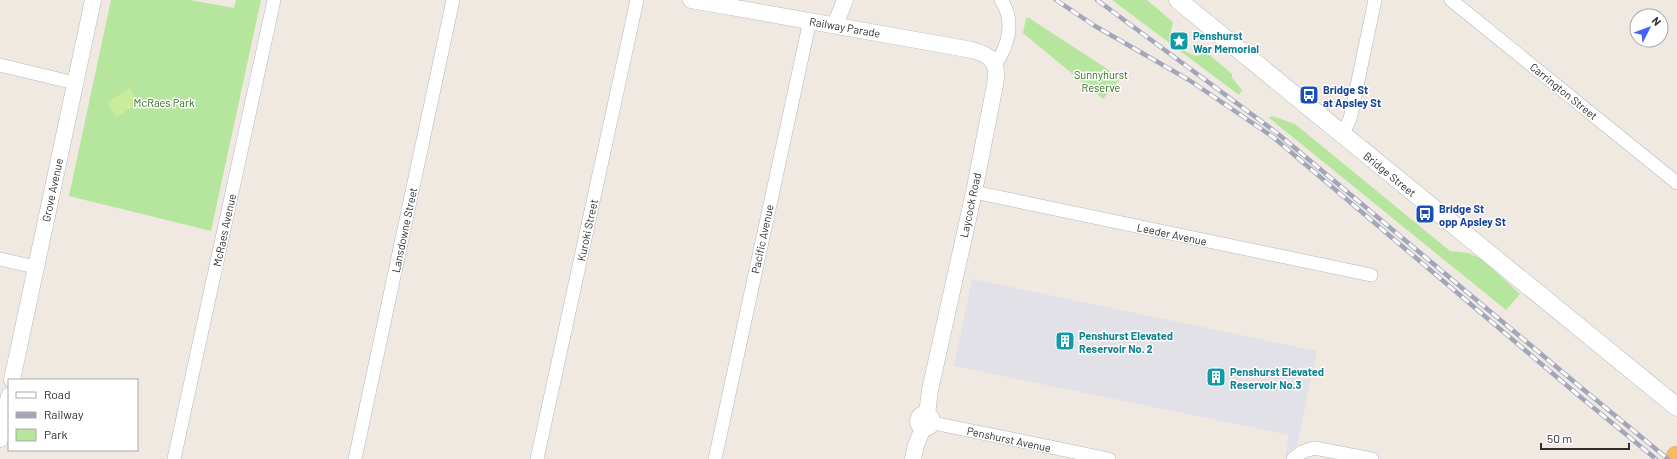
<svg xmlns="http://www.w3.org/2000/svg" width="1677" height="459" font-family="Barlow,sans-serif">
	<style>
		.industrial { fill: #e3e1e8 }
		.green { fill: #b6e59e }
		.pitch { fill: #c9ec9a }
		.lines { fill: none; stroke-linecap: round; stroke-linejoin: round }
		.minor-casing { stroke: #b4b7c1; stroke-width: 14 }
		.tertiary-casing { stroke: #b4b7c1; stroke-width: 17 }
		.secondary-casing { stroke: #b4b7c1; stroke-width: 19 }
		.trunk-casing { stroke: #c9c9c9; stroke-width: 23 }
		.minor { stroke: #fff; stroke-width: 13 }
		.tertiary { stroke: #fff; stroke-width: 16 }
		.secondary { stroke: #fff; stroke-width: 18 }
		.trunk { stroke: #f8ba60; stroke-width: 22 }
		.rail-casing { stroke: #a3a6b8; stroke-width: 4.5 }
		.rail { stroke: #fff; stroke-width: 3; stroke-dasharray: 9; stroke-linecap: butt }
		.labels { text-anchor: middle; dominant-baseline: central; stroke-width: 3; stroke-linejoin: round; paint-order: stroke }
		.street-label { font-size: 11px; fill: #2e2e2e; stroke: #fff }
		.culture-label { font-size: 11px; font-weight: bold; fill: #0d838f; stroke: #fff; text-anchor: start }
		.park-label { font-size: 11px; fill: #2c6e1b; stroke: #fff }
		.transit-label { font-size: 11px; font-weight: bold; fill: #164399; stroke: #fff; text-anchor: start }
	</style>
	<rect width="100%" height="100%" fill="#efe9e1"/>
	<polygon class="industrial" points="972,279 1317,351 1297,446 1285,457 1289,435 954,366"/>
	<g class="green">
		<polygon points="111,0 190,0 234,8 236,0 261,0 211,231 69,196"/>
		<path d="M1112 0H1147L1173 22C1173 25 1171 28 1171 31 1172 44 1186 54 1198 56L1201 48 1232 74V78L1242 90 1239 95Z"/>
		<polygon points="1026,18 1029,18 1121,78 1103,99 1023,33"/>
		<polygon points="1272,116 1295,124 1450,251 1468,253 1482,259 1520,294 1506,310 1269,118"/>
	</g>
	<polygon class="pitch" points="129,88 139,102 117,117 107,103"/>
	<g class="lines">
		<g class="minor-casing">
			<g id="minor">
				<polyline points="1451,0 1677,183"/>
				<path d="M995 64C1009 46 1015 20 1001 0"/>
				<polyline points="0,65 75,83"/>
				<polyline points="1342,135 1350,119 1375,0"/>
				<polyline points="974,192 1371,275"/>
				<polyline points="0,259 35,267"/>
				<polyline points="933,423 1109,459"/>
				<polyline points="174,459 274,0"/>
				<polyline points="355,459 453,0"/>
				<polyline points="537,459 637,0"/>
				<polyline points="715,459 810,20"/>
				<polyline points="1293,459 1302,452 1314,448 1372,459"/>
			</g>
		</g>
		<g class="tertiary-casing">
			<g id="tertiary">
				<path d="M691 0 972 50C992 55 999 63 995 85L974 192 930 390 927 414"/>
				<polyline points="835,25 845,0"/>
				<polyline points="12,380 93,0"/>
				<circle cx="925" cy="421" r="7"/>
				<polyline points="0,439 9,396"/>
				<polyline points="913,459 916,445 923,428"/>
			</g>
		</g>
		<g class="secondary-casing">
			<polyline id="secondary" points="1178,0 1677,407"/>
		</g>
		<g class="trunk-casing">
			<polyline id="trunk" points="1677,459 1677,457"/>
		</g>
		<use href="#minor" class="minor"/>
		<use href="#tertiary" class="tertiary"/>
		<use href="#secondary" class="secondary"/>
		<use href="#trunk" class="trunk"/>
		<g class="rail-casing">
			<g id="rail">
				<polyline points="1056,0 1095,26 1189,80 1273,137 1578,395 1656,459"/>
				<polyline points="1097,0 1277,133 1584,390 1668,459"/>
			</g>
		</g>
		<use href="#rail" class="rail"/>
	</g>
	<defs>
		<g id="sight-square" transform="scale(1)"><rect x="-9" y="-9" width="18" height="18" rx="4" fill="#0f9aa8" stroke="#fff"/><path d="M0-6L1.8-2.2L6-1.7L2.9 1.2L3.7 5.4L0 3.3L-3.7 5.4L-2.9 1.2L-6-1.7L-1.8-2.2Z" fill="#fff"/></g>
		<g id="bus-square" transform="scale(1)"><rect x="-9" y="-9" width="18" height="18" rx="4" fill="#1a4fb4" stroke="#fff"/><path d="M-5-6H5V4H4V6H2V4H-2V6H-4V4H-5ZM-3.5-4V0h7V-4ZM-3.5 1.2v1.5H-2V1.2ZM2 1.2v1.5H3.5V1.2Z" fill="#fff"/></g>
		<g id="building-square" transform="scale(1)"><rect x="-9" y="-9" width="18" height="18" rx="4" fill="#0f9aa8" stroke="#fff"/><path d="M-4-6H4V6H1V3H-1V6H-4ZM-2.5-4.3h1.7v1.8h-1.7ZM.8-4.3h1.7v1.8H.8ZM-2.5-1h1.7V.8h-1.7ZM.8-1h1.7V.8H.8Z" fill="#fff"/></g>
	</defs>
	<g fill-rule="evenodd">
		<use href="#sight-square" x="1179" y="41"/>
		<use href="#bus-square" x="1309" y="95"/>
		<use href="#bus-square" x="1425" y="214"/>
		<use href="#building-square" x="1065" y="341"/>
		<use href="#building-square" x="1216" y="377"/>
	</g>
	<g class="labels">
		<g class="street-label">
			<text transform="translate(845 27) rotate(10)">Railway Parade</text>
			<text transform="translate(1564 91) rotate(39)">Carrington Street</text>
			<text transform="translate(1390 174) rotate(39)">Bridge Street</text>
			<text transform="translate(52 190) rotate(-78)">Grove Avenue</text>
			<text transform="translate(970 205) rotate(-78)">Laycock Road</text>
			<text transform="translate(224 230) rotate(-78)">McRaes Avenue</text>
			<text transform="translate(404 230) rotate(-78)">Lansdowne Street</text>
			<text transform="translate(587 230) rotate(-78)">Kuroki Street</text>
			<text transform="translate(1172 234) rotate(12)">Leeder Avenue</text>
			<text transform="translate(762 239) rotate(-78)">Pacific Avenue</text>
			<text transform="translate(1009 439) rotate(12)">Penshurst Avenue</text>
		</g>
		<g class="culture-label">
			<text x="1193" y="35">Penshurst<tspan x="1193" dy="13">War Memorial</tspan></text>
			<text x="1079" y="335">Penshurst Elevated<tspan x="1079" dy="13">Reservoir No. 2</tspan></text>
			<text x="1230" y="371">Penshurst Elevated<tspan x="1230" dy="13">Reservoir No.3</tspan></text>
		</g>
		<g class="park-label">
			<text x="1101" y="74">Sunnyhurst<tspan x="1101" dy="13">Reserve</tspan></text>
			<text x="164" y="102">McRaes Park</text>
		</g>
		<g class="transit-label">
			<text x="1323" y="89">Bridge St<tspan x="1323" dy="13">at Apsley St</tspan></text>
			<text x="1439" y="208">Bridge St<tspan x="1439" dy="13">opp Apsley St</tspan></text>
		</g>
	</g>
	<rect x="8" y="379" width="130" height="72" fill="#ffffff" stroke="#ababab"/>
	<rect x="16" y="392" width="20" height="6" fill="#ffffff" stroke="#ababab"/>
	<text x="44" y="399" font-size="12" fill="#2e2e2e">Road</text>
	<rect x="16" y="412" width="20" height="6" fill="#a3a6b8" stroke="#ababab"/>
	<text x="44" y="419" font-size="12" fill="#2e2e2e">Railway</text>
	<rect x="16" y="429" width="20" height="12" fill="#b6e59e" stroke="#ababab"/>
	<text x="44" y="439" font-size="12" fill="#2e2e2e">Park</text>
	<g transform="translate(1649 28) rotate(48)"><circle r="19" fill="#ffffff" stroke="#ababab"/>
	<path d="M0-3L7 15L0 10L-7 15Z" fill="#4264fb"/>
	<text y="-6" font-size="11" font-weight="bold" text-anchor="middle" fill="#2e2e2e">N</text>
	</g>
	<path d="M1541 443v6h88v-6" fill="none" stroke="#2e2e2e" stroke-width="2"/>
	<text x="1547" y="443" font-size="12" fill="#2e2e2e" stroke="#ffffff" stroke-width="3" paint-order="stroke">50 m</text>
</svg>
